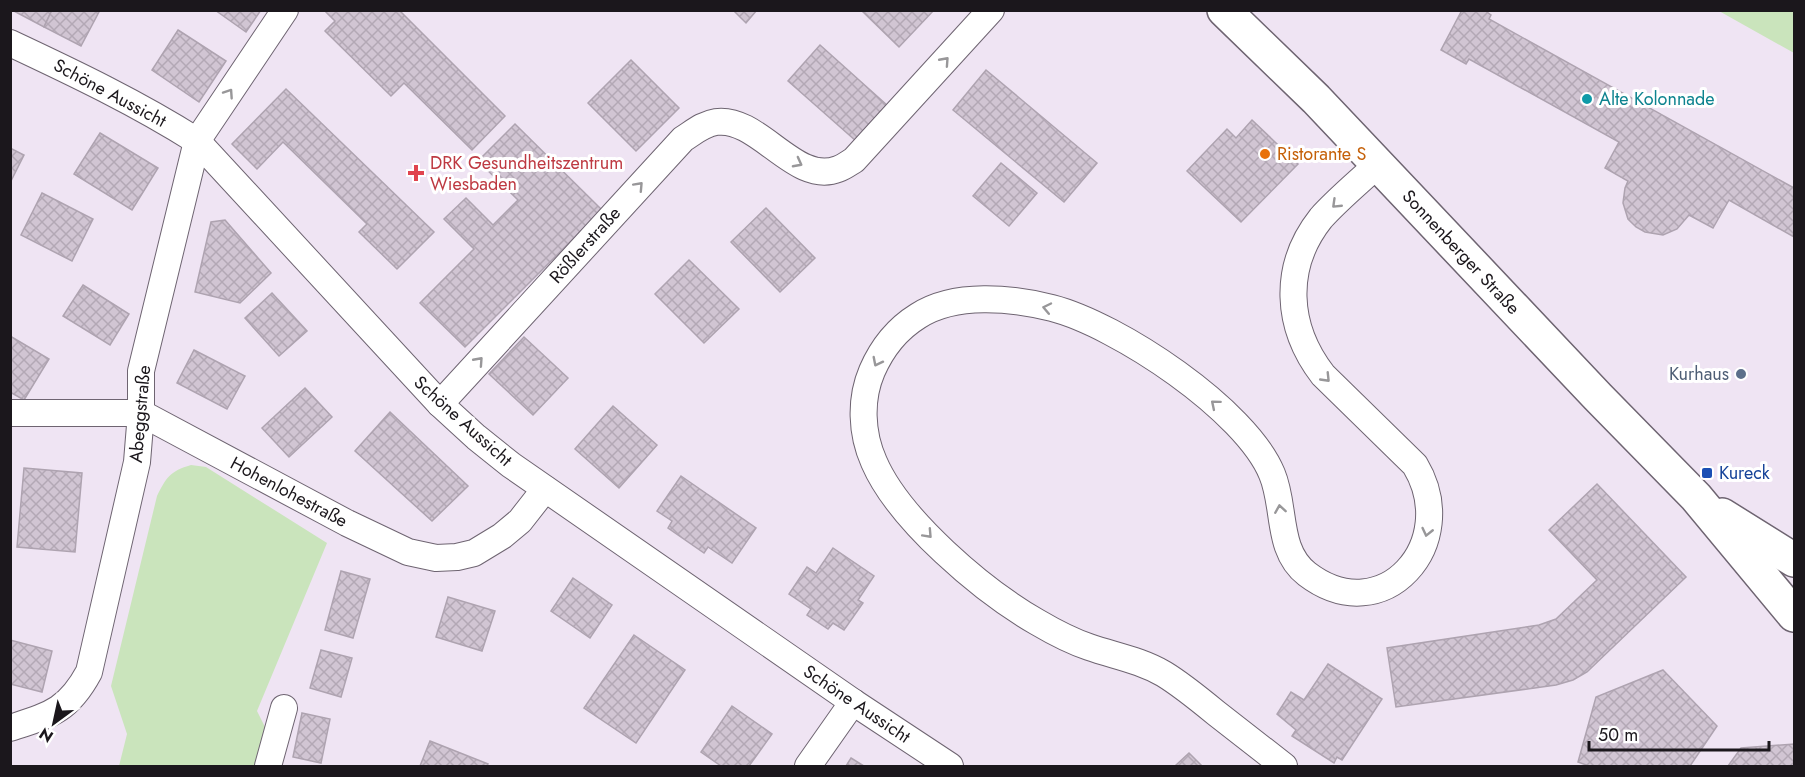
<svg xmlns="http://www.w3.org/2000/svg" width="1805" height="777" font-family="Jost,sans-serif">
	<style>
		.park { fill: #cae4bc }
		.building { fill: url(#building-cross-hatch); stroke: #aea3b0; stroke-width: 1.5 }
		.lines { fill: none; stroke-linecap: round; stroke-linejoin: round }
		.street-casing { stroke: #6e6471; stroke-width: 28 }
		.secondary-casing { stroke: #6e6471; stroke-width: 36 }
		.street { stroke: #fff; stroke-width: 26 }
		.secondary { stroke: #fff; stroke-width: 33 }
		.oneway { stroke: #989799 }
		.culture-dot { fill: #0f9aa8; stroke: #fff; stroke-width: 2 }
		.food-dot { fill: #e8710a; stroke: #fff; stroke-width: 2 }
		.health-dot { fill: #e0444e; stroke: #fff; stroke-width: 2 }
		.service-dot { fill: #5c6f8a; stroke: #fff; stroke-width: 2 }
		.transit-dot { fill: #1a4fb4; stroke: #fff; stroke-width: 2 }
		.labels { text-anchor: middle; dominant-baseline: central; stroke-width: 6; stroke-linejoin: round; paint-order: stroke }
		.street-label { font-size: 18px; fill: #1b171c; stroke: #fff }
		.culture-label { font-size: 18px; fill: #0d838f; stroke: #fff; text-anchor: start }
		.food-label { font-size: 18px; fill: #c56008; stroke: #fff; text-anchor: start }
		.health-label { font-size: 18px; fill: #be3a42; stroke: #fff; text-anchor: start }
		.service-label { font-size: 18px; fill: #4e5e75; stroke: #fff; text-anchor: end }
		.transit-label { font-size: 18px; fill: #164399; stroke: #fff; text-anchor: start }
	</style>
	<defs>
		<pattern id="building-cross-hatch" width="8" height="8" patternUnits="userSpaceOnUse" patternTransform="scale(1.5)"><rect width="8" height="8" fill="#d1c5d3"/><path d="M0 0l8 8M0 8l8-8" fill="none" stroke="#b3a8b5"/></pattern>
	</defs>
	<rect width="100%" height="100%" fill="#efe4f3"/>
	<g class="park">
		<polygon points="1719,11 1794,11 1794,53"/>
		<path d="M191 465 206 467 327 543 257 711 265 727 255 766H119L127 734 111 686 157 496C166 478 170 471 191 465Z"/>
	</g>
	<g class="building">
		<polygon points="12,10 52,10 44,27"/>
		<polygon points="52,10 100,10 81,46 44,27"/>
		<polygon points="215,10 261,10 246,32"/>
		<polygon points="327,10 399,10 505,116 472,150 404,83 391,96 325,31 335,21 326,12"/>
		<polygon points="733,10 757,10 746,23"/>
		<polygon points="861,10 934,10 899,47"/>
		<polygon points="1462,10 1484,10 1491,15 1489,19 1794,188 1794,237 1729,200 1713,228 1689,215 1677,229 1663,235 1645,232 1636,227 1628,219 1623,203 1625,188 1628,181 1605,168 1619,142 1469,59 1466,64 1441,50"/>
		<polygon points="178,30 226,61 199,102 152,70"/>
		<polygon points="820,45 888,106 856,141 788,81"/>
		<polygon points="631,60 679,108 636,151 588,103"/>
		<polygon points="986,70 1097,163 1064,202 953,110"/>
		<polygon points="286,89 434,232 397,269 359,232 367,224 283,142 257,169 232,144"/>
		<polygon points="1252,120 1298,164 1241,222 1187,171 1227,129 1236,138"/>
		<polygon points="515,124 602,210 465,347 420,303 474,249 444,219 466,198 493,225 518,200 478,161"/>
		<polygon points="100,133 158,168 132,210 74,174"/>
		<polygon points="10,148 24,155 10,183"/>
		<polygon points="1001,163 1037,193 1009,226 973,196"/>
		<polygon points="42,193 93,219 72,261 21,235"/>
		<polygon points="766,208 815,258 780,292 731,242"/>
		<polygon points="225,220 271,273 240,303 195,292 211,222"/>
		<polygon points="689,260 739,309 704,343 655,294"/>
		<polygon points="83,285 129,314 110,345 63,316"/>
		<polygon points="272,293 307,331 279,356 245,318"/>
		<polygon points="10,336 49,359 24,400 10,392"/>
		<polygon points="524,337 568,378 533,415 489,374"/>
		<polygon points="194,350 245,376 227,409 177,383"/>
		<polygon points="305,388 332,417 289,457 262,428"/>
		<polygon points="613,406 657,445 619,488 575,449"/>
		<polygon points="390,412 468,486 432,521 355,451"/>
		<polygon points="24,468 82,473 75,552 17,547"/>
		<polygon points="681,476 756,528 732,563 708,547 704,553 668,528 672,521 657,511"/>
		<polygon points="1597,484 1686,577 1587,672 1573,680 1556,685 1396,707 1387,648 1539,625 1556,619 1597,580 1549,530"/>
		<polygon points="833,548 874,576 858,600 863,603 844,630 833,623 828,629 807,615 811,609 789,594 807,567 816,573"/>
		<polygon points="341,571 370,579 353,638 325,630"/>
		<polygon points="573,578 612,605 590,638 551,611"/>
		<polygon points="448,597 495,611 482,651 436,637"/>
		<polygon points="634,635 685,670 636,743 584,708"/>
		<polygon points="10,640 52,651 42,692 10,684"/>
		<polygon points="321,650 352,658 341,697 310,688"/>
		<polygon points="1328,664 1382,699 1342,760 1337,757 1334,763 1292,736 1296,730 1277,714 1291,692 1304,700"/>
		<polygon points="1663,670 1717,726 1690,766 1589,766 1578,762 1596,697"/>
		<polygon points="732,706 772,734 749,766 721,766 701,752"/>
		<polygon points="302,713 330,719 321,763 293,757"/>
		<polygon points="430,741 488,764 487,766 420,766"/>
		<polygon points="1794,744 1794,766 1728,766 1741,748"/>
		<polygon points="1189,753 1202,766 1175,766"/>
		<polygon points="851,758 864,766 846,766"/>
	</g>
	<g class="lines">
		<g class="street-casing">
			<g id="street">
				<path d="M10 43C74 73 137 103 197 141L440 404 476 437 511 465 853 702 950 766"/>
				<path d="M440 404 683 139C694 132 703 124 716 122 759 116 795 186 838 169 844 167 849 163 854 160L991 10"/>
				<polyline points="10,413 141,413 347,523 408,552 436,558 457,557 474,553 502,536 520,521 545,489"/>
				<path d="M10 728C50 715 68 711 89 672L137 462 141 413V371L197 141 285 10"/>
				<polyline points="268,766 284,708"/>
				<polyline points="808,766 853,702"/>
				<path d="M1284 766C1262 749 1239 731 1216 713 1199 699 1182 685 1164 674 1140 660 1115 656 1089 647 1071 641 1054 632 1037 622 983 591 899 520 874 462 861 433 860 399 872 371 882 348 897 329 918 316 955 292 1012 298 1052 308 1118 325 1246 410 1272 474 1286 507 1276 550 1307 574 1383 632 1462 543 1415 465L1323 375C1286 327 1282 267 1321 218 1338 199 1359 182 1378 164"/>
			</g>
		</g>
		<g class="secondary-casing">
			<g id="secondary">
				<polyline points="1224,10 1316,99 1598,397 1696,497 1794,615"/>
				<polyline points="1722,515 1794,560"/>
			</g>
		</g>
		<use href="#street" class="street"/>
		<use href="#secondary" class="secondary"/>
	</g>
	<defs><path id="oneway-chevron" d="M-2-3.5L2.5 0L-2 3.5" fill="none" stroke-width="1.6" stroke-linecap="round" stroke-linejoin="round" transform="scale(1.5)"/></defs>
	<g class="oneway">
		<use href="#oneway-chevron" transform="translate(945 61) rotate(-48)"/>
		<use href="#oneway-chevron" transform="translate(229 93) rotate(-56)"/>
		<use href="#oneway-chevron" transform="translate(798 163) rotate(28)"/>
		<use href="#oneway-chevron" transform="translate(639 186) rotate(-47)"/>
		<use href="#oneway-chevron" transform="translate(1336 204) rotate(136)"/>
		<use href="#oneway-chevron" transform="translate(1047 308) rotate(-168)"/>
		<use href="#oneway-chevron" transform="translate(479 361) rotate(-48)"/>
		<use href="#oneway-chevron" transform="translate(877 362) rotate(117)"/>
		<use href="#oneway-chevron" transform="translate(1326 378) rotate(46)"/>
		<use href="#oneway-chevron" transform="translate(1215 404) rotate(-140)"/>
		<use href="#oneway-chevron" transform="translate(1280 509) rotate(-99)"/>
		<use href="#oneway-chevron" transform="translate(1427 532) rotate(103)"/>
		<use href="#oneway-chevron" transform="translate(928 534) rotate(47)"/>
	</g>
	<circle class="culture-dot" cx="1587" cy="99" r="6"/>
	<circle class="food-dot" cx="1265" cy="154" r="6"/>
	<path class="health-dot" d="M413 164h6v6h6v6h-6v6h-6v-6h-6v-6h6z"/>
	<circle class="service-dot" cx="1741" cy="374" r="6"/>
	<rect class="transit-dot" x="1701" y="467" width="12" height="12" rx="3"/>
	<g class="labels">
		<g class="street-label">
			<text transform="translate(110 93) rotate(28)">Schöne Aussicht</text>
			<text transform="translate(585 245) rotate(-48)">Rößlerstraße</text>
			<text transform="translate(1461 252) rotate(47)">Sonnenberger Straße</text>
			<text transform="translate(140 414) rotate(-85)">Abeggstraße</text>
			<text transform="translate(463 421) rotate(42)">Schöne Aussicht</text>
			<text transform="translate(289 492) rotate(28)">Hohenlohestraße</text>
			<text transform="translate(857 704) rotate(34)">Schöne Aussicht</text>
		</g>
		<g class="culture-label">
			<text x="1599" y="99">Alte Kolonnade</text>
		</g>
		<g class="food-label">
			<text x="1277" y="154">Ristorante S</text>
		</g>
		<g class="health-label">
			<text x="430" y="163">DRK Gesundheitszentrum<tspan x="430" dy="21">Wiesbaden</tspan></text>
		</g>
		<g class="service-label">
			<text x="1729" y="374">Kurhaus</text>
		</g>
		<g class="transit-label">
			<text x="1719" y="473">Kureck</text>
		</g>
	</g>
	<rect width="1805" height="777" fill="none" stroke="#1b171c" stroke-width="24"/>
	<g transform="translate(54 723) rotate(213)" stroke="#ffffff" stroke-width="4.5" paint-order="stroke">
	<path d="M0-4.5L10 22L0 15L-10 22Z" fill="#1b171c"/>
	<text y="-9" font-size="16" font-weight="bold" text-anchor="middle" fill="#1b171c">N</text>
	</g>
	<path d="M1589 741v9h180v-9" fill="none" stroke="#1b171c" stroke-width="3"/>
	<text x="1598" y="741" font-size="18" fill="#1b171c" stroke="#ffffff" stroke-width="4.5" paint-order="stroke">50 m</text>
</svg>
